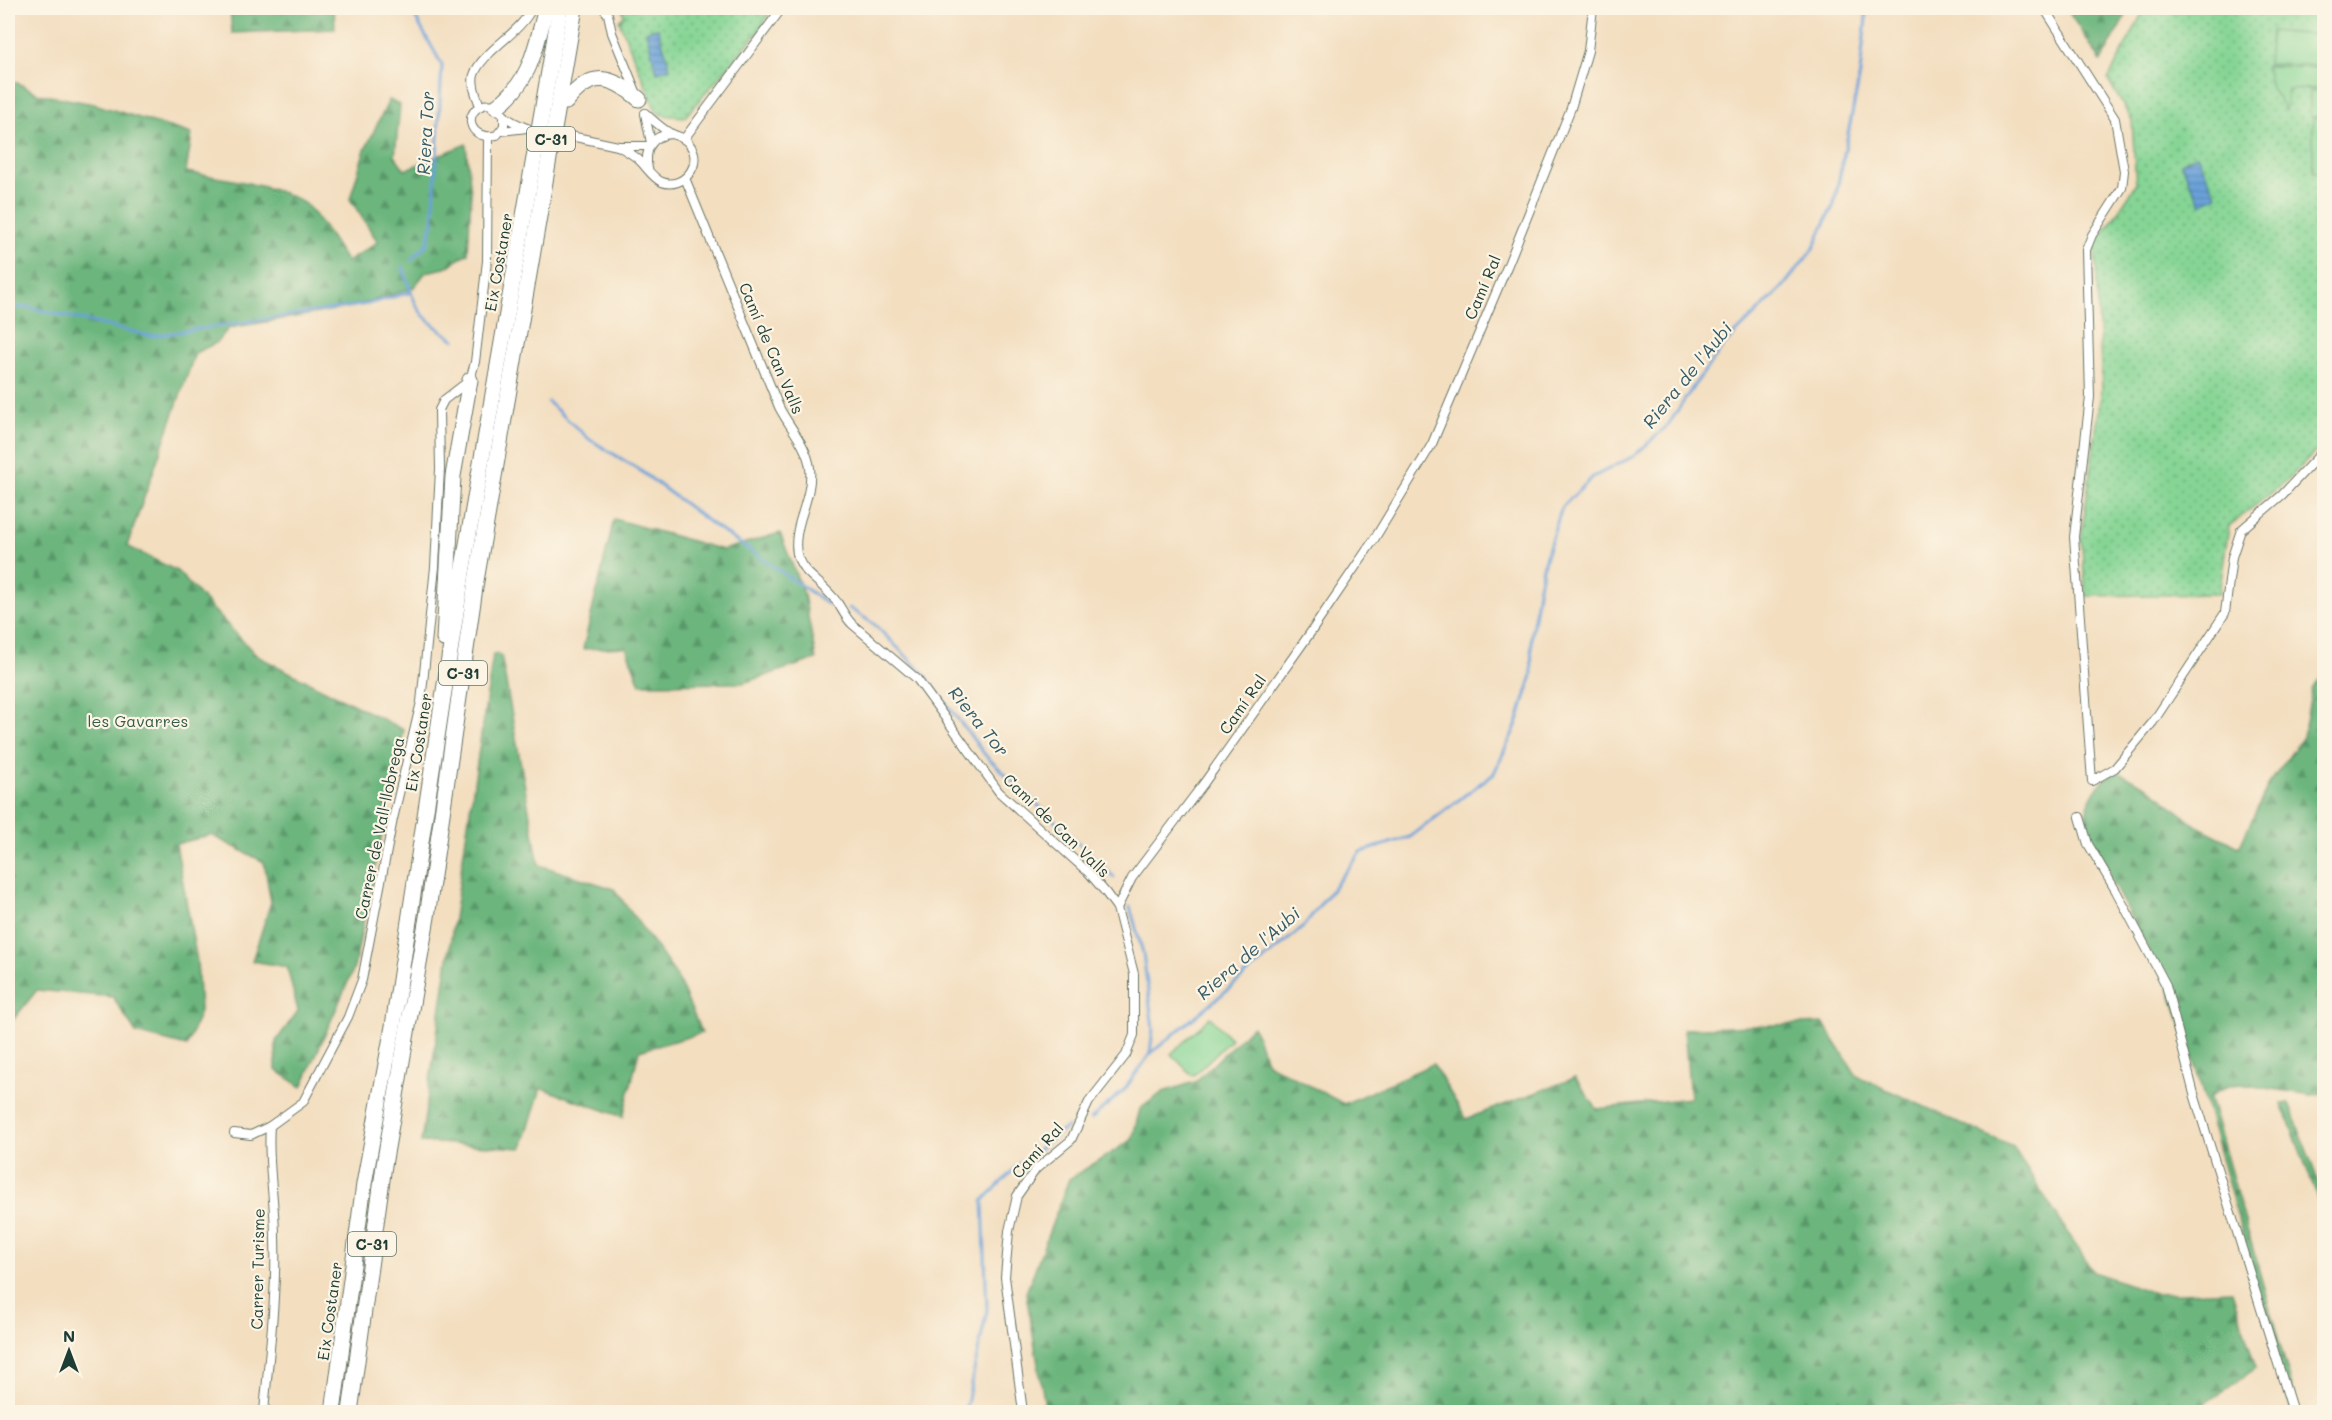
<svg xmlns="http://www.w3.org/2000/svg" width="2332" height="1420" font-family="Mali,sans-serif">
	<style>
		.forest { fill: url(#forest-firs); stroke: #467a59; stroke-width: 1.5 }
		.park { fill: url(#park-dots); stroke: #528964; stroke-width: 1.5 }
		.pitch { fill: #86d595; stroke: #528964; stroke-width: 1.5 }
		.water { fill: url(#water-rules); stroke: #457086; stroke-width: 1.5 }
		.lines { fill: none; stroke-linecap: round; stroke-linejoin: round }
		.stream { stroke: #6ba2d9; stroke-width: 3 }
		.street-casing { stroke: #697565; stroke-width: 10 }
		.highway-casing { stroke: #697565; stroke-width: 17 }
		.street { stroke: #fff; stroke-width: 8 }
		.highway { stroke: #fff; stroke-width: 15 }
		.labels { text-anchor: middle; dominant-baseline: central; stroke-width: 4.5; stroke-linejoin: round; paint-order: stroke }
		.shield { fill: #fcf5e5; stroke: #617469; stroke-width: 1.5 }
		.shield-label { font-size: 15px; font-weight: bold; fill: #1f3d34 }
		.street-label { font-size: 16px; fill: #1f3d34; stroke: #fcf5e5 }
		.park-label { font-size: 16px; fill: #345b47; stroke: #fcf5e5 }
		.water-label { font-size: 18px; font-style: italic; fill: #365b66; stroke: #fcf5e5 }
	</style>
	<defs>
		<pattern id="forest-firs" width="22" height="20" patternUnits="userSpaceOnUse" patternTransform="scale(1.5)"><rect width="22" height="20" fill="#6cb67e"/><path d="M5 1l3.5 6h-7zM16 11l3.5 6h-7z" fill="#589568"/></pattern>
		<pattern id="park-dots" width="8" height="8" patternUnits="userSpaceOnUse" patternTransform="scale(1.5)"><rect width="8" height="8" fill="#86d595"/><path d="M2 2h.1M6 6h.1" fill="none" stroke="#6dae7a" stroke-width="1.8" stroke-linecap="round"/></pattern>
		<pattern id="water-rules" width="6" height="5" patternUnits="userSpaceOnUse" patternTransform="scale(1.5)"><rect width="6" height="5" fill="#6ba2d9"/><path d="M0 2.5h6" fill="none" stroke="#5785b1"/></pattern>
	</defs>
	<rect width="100%" height="100%" fill="#fcf5e5"/>
	<filter id="ink" filterUnits="userSpaceOnUse"><feTurbulence type="fractalNoise" baseFrequency=".0167" numOctaves="2"/><feDisplacementMap in="SourceGraphic" scale="12" xChannelSelector="R" yChannelSelector="G"/><feConvolveMatrix kernelMatrix="1 2 1 2 8 2 1 2 1" color-interpolation-filters="sRGB"/></filter>
	<filter id="wash" filterUnits="userSpaceOnUse"><feTurbulence type="fractalNoise" baseFrequency=".008" numOctaves="4" result="noise"/><feDisplacementMap in="SourceGraphic" scale="24" xChannelSelector="R" yChannelSelector="G"/><feGaussianBlur stdDeviation="1.35" result="paint"/><feColorMatrix in="noise" values="0 0 0 0 0 0 0 0 0 0 0 0 0 0 0 0 0 1.4 0 .05"/><feComposite in="paint" operator="in"/></filter>
	<g filter="url(#wash)">
		<rect width="100%" height="100%" fill="#f3dec0"/>
		<g class="forest">
			<polygon points="230,8 334,8 335,29 232,33"/>
			<polygon points="2066,8 2130,8 2101,61"/>
			<path d="M8 78 39 94 94 104 192 134 186 172C218 178 281 185 306 205 318 215 337 248 347 262L378 242 350 199 364 152 389 100 400 105 395 156 405 170 466 144 471 194 468 253 445 268 426 272 413 288 352 307 229 328 216 343 195 353 127 546 177 571 257 656 404 730 354 968 302 1087 276 1070V1041L298 1011 287 967 252 961 271 902 264 862 211 835 176 844 197 961 200 1011 187 1046 136 1033 113 997 37 990 8 1026V292H10L8 240Z"/>
			<polygon points="614,519 723,550 780,533 804,595 816,659 743,683 640,684 626,647 583,649"/>
			<polygon points="493,654 501,655 539,865 614,889 676,975 702,1033 639,1051 623,1117 541,1088 522,1148 421,1142"/>
			<path d="M2324 673V1093L2311 1095 2240 1084C2228 1085 2218 1088 2210 1098L2299 1412H2292L2195 1065 2169 988 2090 841C2089 835 2086 828 2086 822 2085 802 2099 777 2118 772L2148 787 2197 826 2239 847 2269 784 2303 737 2312 689Z"/>
			<polygon points="1823,1023 1857,1076 2013,1147 2093,1272 2157,1294 2232,1291 2256,1368 2194,1412 1046,1412 1026,1293 1069,1179 1132,1140 1140,1109 1163,1092 1195,1082 1253,1026 1267,1063 1344,1104 1433,1064 1466,1119 1575,1078 1597,1109 1690,1098 1684,1029"/>
			<polygon points="2282,1103 2289,1103 2324,1197 2324,1214"/>
		</g>
		<g class="park">
			<polygon points="622,8 772,8 758,32 685,117 661,115 656,111 619,21 624,16"/>
			<polygon points="2145,8 2324,8 2324,443 2289,479 2229,526 2219,594 2086,596 2081,538 2102,388 2095,246 2136,185 2132,120 2108,80"/>
		</g>
		<g class="pitch">
			<polygon points="2271,31 2324,36 2324,65 2268,64"/>
			<polygon points="2266,66 2324,68 2324,88 2288,90 2285,110 2271,88"/>
			<polygon points="2310,91 2324,91 2324,116 2310,117"/>
			<rect x="2313" y="118" width="11" height="54"/>
			<polygon points="1210,1017 1231,1039 1193,1076 1171,1054"/>
		</g>
		<g class="water">
			<polygon points="658,28 670,68 657,72 646,31"/>
			<polygon points="2197,155 2217,196 2201,204 2181,163"/>
		</g>
		<g class="lines">
			<g class="stream">
				<polyline points="410,8 442,65 433,222 427,244 411,260"/>
				<path d="M403 267C416 309 416 315 455 340"/>
				<polyline points="8,308 27,307 151,336 368,304 411,292"/>
				<polyline points="548,402 589,439 638,469 713,525 828,604"/>
				<polyline points="849,608 874,624 923,673 986,756 1114,877"/>
				<polyline points="1130,907 1143,953 1153,1029 1150,1053"/>
				<polyline points="1091,1119 1124,1090 1150,1054 1302,928 1361,852 1410,837 1494,773 1517,724 1532,675 1531,637 1538,591 1544,562 1562,507 1593,477 1634,456 1668,425 1695,384 1724,345 1782,288 1813,249 1834,204 1860,74 1867,8"/>
				<polyline points="965,1412 987,1310 983,1201 1019,1164 1067,1127"/>
			</g>
		</g>
	</g>
	<g filter="url(#ink)">
		<g class="lines">
			<g class="street-casing">
				<g id="street">
					<polyline points="603,8 608,14 612,33 637,94"/>
					<polyline points="2044,8 2115,119 2124,171 2122,188 2092,235 2086,250 2090,397 2074,537 2092,781 2115,768 2153,722 2225,613 2232,557 2241,530 2282,495 2324,450"/>
					<path d="M480 106C477 97 471 85 474 75 482 51 520 34 532 8"/>
					<polyline points="645,114 651,143"/>
					<path d="M504 116V126L497 135C471 142 462 115 481 106 494 100 498 110 506 117 512 122 520 125 527 128"/>
					<polyline points="501,131 527,128"/>
					<polyline points="566,135 618,146 649,146"/>
					<polyline points="684,139 782,8"/>
					<path d="M618 146C625 150 632 154 638 159 646 166 652 178 662 182 683 190 704 164 690 145 685 137 678 137 670 133 661 128 653 120 645 113"/>
					<path d="M648 169C644 150 651 135 672 134"/>
					<path d="M685 178 779 407C789 427 807 445 810 468 812 486 805 504 800 521 786 571 812 570 837 602 842 609 845 617 852 624L917 679 999 792 1089 873 1106 893 1117 908 1134 974V1035L1126 1055 1089 1102 1071 1140 1036 1169 1017 1196 1009 1231 1005 1277 1023 1412"/>
					<polyline points="2080,817 2088,844 2116,891 2166,985 2194,1094 2293,1412"/>
					<polyline points="1117,908 1132,878 1204,783 1313,629 1375,538 1432,444 1509,262 1571,108 1588,51 1593,8"/>
					<polyline points="234,1133 251,1135 270,1126 303,1102 348,1017 362,980 393,819 421,702 435,567 440,469 439,410 444,400 470,380 475,362 487,261 488,137"/>
					<path d="M264 1412C269 1354 277 1295 275 1237 275 1200 267 1163 270 1126"/>
				</g>
			</g>
			<g class="highway-casing">
				<g id="highway">
					<path d="M566 102C591 70 611 75 639 99"/>
					<path d="M496 107C531 83 536 45 546 8"/>
					<polyline points="444,639 453,476 470,380"/>
					<polyline points="333,1412 364,1184 393,1026 462,573 560,8"/>
					<polyline points="350,1412 384,1165 427,917 476,581 575,8"/>
				</g>
			</g>
			<use href="#street" class="street"/>
			<use href="#highway" class="highway"/>
		</g>
	</g>
	<g class="labels">
		<g class="shield">
			<rect x="527" y="127" width="48" height="24" rx="4.5"/>
			<rect x="439" y="661" width="48" height="24" rx="4.5"/>
			<rect x="348" y="1232" width="48" height="24" rx="4.5"/>
		</g>
		<g class="shield-label">
			<text x="551" y="139">C-31</text>
			<text x="463" y="673">C-31</text>
			<text x="372" y="1244">C-31</text>
		</g>
		<g class="street-label">
			<text transform="translate(498 262) rotate(-80)">Eix Costaner</text>
			<text transform="translate(1482 287) rotate(-67)">Camí Ral</text>
			<text transform="translate(772 348) rotate(67)">Camí de Can Valls</text>
			<text transform="translate(1242 704) rotate(-55)">Camí Ral</text>
			<text transform="translate(418 742) rotate(-81)">Eix Costaner</text>
			<text transform="translate(1057 825) rotate(44)">Camí de Can Valls</text>
			<text transform="translate(379 828) rotate(-78)">Carrer de Vall-llobrega</text>
			<text transform="translate(1037 1150) rotate(-48)">Camí Ral</text>
			<text transform="translate(257 1269) rotate(-89)">Carrer Turisme</text>
			<text transform="translate(329 1311) rotate(-82)">Eix Costaner</text>
		</g>
		<g class="park-label">
			<text x="138" y="720">les Gavarres</text>
		</g>
		<g class="water-label">
			<text transform="translate(425 133) rotate(-87)">Riera Tor</text>
			<text transform="translate(1687 375) rotate(-51)">Riera de l'Aubi</text>
			<text transform="translate(979 721) rotate(51)">Riera Tor</text>
			<text transform="translate(1248 953) rotate(-41)">Riera de l'Aubi</text>
		</g>
	</g>
	<rect width="2332" height="1420" fill="none" stroke="#fcf5e5" stroke-width="30"/>
	<g transform="translate(69 1351)" stroke="#fcf5e5" stroke-width="4.5" paint-order="stroke">
	<path d="M0-4.5L10 22L0 15L-10 22Z" fill="#1f3d34"/>
	<text y="-9" font-size="16" font-weight="bold" text-anchor="middle" fill="#1f3d34">N</text>
	</g>
</svg>
